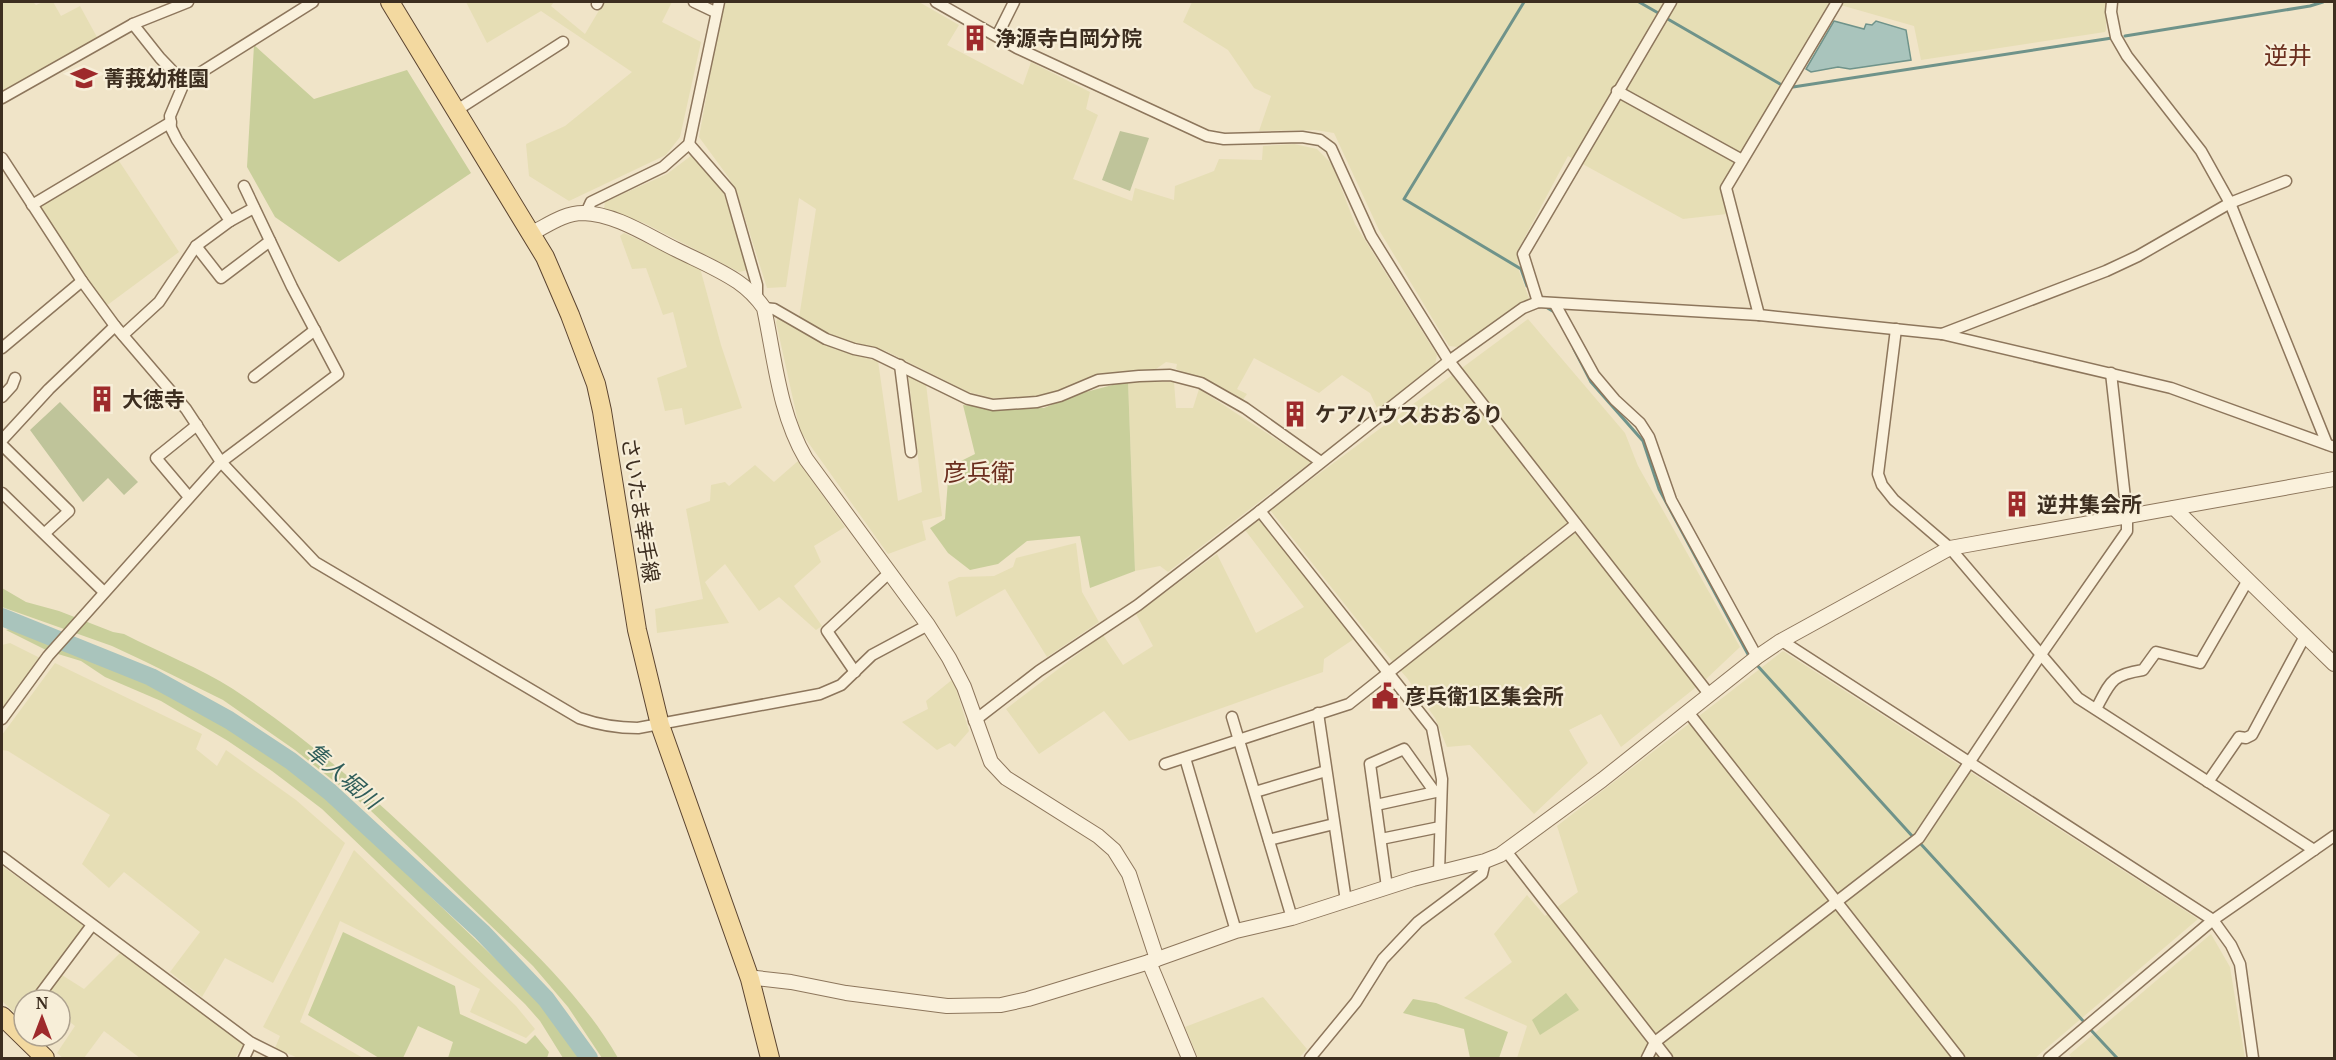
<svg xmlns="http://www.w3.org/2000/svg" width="2336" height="1060" font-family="'Noto Serif','Noto Sans JP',serif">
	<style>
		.farmland { fill: #e6deb5 }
		.green { fill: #c9cf9b }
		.cemetery { fill: #bfc49a }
		.water { fill: #a9c4bc; stroke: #6f938a; stroke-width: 1.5 }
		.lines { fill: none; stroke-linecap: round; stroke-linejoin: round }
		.stream { stroke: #6f938a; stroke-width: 3 }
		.river { stroke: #a9c4bc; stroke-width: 18 }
		.minor-casing { stroke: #8d765c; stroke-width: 13 }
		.tertiary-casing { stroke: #8d765c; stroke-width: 16 }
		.primary-casing { stroke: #5b4430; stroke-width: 20 }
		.minor { stroke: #faf1dc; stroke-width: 10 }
		.tertiary { stroke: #faf1dc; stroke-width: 14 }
		.primary { stroke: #f3d9a0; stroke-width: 18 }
		.labels { text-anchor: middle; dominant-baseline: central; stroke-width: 4.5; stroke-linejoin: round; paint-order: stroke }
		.poi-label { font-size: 21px; font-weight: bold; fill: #3d2e20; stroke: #f7eed8; text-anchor: start }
		.street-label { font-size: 21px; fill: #3d2e20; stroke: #f7eed8 }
		.water-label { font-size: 22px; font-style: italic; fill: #2f5d5a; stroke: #f7eed8 }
		.quarter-label { font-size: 24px; fill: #6b2e1e; stroke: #f7eed8 }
	</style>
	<rect width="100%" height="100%" fill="#f0e4c8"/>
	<g class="farmland">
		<polygon points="2,2 33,2 36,5 43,2 53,2 61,16 80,6 98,39 2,92"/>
		<polygon points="466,2 554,2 551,6 585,34 604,2 672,2 662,22 701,42 680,137 666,155 569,201 529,176 526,144 565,126 632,72 541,11 487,43"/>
		<polygon points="726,2 919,2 959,25 947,45 1023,85 1031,62 1090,92 1086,109 1098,115 1073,179 1132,201 1135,188 1174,200 1175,186 1214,171 1219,159 1262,160 1263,146 1294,144 1317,149 1332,164 1355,224 1437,355 1435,365 1378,410 1370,393 1342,375 1319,393 1254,358 1237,389 1247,394 1242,401 1214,385 1176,369 1177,364 1166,362 1156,369 1101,374 1060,390 1037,397 992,398 968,392 886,351 842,340 799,318 816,209 799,198 786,287 767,288 737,193 729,178 699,137 721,15"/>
		<polygon points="1192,2 2106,2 2106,30 2105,32 1921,60 1914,26 1830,2 1722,187 1727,214 1683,219 1568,156 1517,252 1519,271 1530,301 1458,347 1449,346 1379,230 1334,133 1315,130 1259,131 1271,96 1254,88 1228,50 1183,22"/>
		<polygon points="692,155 724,193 748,270 739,272 644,223 604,209 605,202 667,174"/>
		<polygon points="117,158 179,252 106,306 40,211 42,204"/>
		<polygon points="624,233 700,268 721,345 742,408 685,425 682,408 665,411 657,378 687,367 673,312 663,315 646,268 632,269 620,236"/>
		<polygon points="778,317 834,349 878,361 898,501 922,492 908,373 926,384 942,516 922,521 926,540 888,554 800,431 776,322"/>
		<polygon points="1528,319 1625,433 1638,466 1740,647 1705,680 1621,747 1601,714 1569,730 1588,763 1534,814 1470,745 1447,747 1435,718 1407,678 1366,631 1270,510"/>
		<polygon points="1128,381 1174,382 1176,408 1193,408 1199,389 1311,462 1168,572 1160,566 1135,571"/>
		<polygon points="798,461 845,527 814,546 821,562 794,586 822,626 816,630 779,597 759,611 725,564 705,582 729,623 657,633 655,609 703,599 686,509 710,501 711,485 725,482 729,486 755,465 774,482"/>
		<polygon points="1261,519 1354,639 1324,659 1323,672 1129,741 1104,711 1039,754 1006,709 1103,635 1123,665 1153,646 1136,614 1217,554 1256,633 1304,607 1245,530"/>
		<polygon points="1076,543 1082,592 1099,622 1047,657 1005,589 956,617 948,582 959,577 994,576 1013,567 1016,558"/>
		<polygon points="10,643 40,658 2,709 2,645"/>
		<polygon points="1783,651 2198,919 2035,1058 1517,1058 1527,1026 1464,998 1512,962 1494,934 1527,895 1545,916 1578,892 1557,826"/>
		<polygon points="55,663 202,734 196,749 217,766 226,750 296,800 345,843 273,983 225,958 202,997 170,972 200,932 124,872 109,888 82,864 110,815 8,751 2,750 2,735"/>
		<polygon points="953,679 969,731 955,747 950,743 937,750 902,722 928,709 926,701"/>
		<polygon points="354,850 516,1006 535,1029 526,1038 470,1012 480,989 340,921 300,1022 363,1058 298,1058 275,1048 280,1036 263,1027"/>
		<polygon points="2,866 85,926 54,970 84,989 120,953 243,1041 243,1045 235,1058 140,1058 104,1031 84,1058 63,1058 57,1053 75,1026 60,1014 60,1000 24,1000 24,1022 2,1001"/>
		<polygon points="2211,934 2230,967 2245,1058 2072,1058 2069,1055"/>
		<polygon points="1263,997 1307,1049 1299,1058 1198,1058 1185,1027"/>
	</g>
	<g class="green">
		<polygon points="254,45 314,99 407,70 471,173 339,262 275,217 247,167"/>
		<polygon points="1128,381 1135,571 1090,588 1080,536 1027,541 998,564 970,570 948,553 930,528 945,519 949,467 975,454 963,405 990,408 1044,408 1078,394"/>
		<path d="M2 588 26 602 59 611 113 632 124 634C159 652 200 668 233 689 325 749 403 825 482 901 532 950 583 997 618 1058H602L568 1007 533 966 370 810 295 750 223 700 144 661 112 646 2 607Z"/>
		<polygon points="16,627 51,642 46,650 6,630"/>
		<polygon points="62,648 141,680 208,715 267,753 329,799 527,989 554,1020 579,1058 563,1058 540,1021 525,1004 322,809 272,771 228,741 161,701 105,677 81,661 58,654"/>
		<polygon points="343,932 455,986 460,1014 526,1044 535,1035 549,1052 547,1058 448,1058 453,1042 418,1026 403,1058 379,1058 308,1015"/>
		<polygon points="1566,993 1579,1010 1540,1035 1532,1020"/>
		<polygon points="1413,999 1436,1003 1508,1032 1499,1058 1470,1058 1464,1029 1403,1013"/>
	</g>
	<g class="cemetery">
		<polygon points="1120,131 1149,138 1130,191 1102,180"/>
		<polygon points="60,402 138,482 124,495 108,478 83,502 30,430"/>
	</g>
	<polygon class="water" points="1834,21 1864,29 1866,24 1872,25 1876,21 1906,30 1911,60 1850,69 1838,67 1811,72 1806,69"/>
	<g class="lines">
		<g class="stream">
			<polyline points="1524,2 1404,199 1521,269 1527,286"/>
			<polyline points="1639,2 1660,14"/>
			<polyline points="1666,18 1780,84"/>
			<polyline points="2125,36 2310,6 2323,2"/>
			<polyline points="1793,87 2112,38"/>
			<polyline points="1544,306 1556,313"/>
			<polyline points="1574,349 1591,382 1643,441 1659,489 1750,658"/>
			<polyline points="2,624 11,622"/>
			<polyline points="1755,663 1914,838"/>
			<polyline points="1919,842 2085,1023"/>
			<polyline points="2089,1028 2117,1058"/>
		</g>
		<polyline class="river" points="2,617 151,677 229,720 291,761 330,792 482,932 546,999 589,1058"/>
		<g class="minor-casing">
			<g id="minor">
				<polyline points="694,2 715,12"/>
				<polyline points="936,2 1017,48 1207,136 1224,139 1302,137 1320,140 1331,148 1371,236 1449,361 1709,694"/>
				<polyline points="2112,2 2111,12 2116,37 2127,56 2201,151 2230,203 2327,444"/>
				<polyline points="597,4 598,2"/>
				<polyline points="133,24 160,58 184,83"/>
				<polyline points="997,36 1014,2"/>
				<polyline points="1617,91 1742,160"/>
				<polyline points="2,98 133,24 188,2"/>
				<polyline points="457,110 563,42"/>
				<polyline points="689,144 730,191 757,285 757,299"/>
				<path d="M2 158 82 281 115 326 186 409 221 462 315 562 579 718C599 725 616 728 638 728L820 694 841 685 872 655 928 625"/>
				<polyline points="32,205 171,122"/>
				<polyline points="586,213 591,202 663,167 689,144 719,2"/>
				<polyline points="230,221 254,208"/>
				<polyline points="196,246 221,278 270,241"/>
				<polyline points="1538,302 1523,254 1671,2"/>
				<polyline points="1555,304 1594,375 1615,400 1640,423 1649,437 1671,500 1757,657"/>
				<polyline points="764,308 774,309 826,339 854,349 874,353 968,399 993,405 1037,402 1060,396 1098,380 1139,376 1170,375 1201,383 1245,408 1321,462"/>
				<polyline points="1759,315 1726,188 1837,2"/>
				<polyline points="1896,329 1878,474 1882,485 1894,500 1950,548 2078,698 2314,850"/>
				<polyline points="1942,334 2106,271 2138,256 2230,203 2286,181"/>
				<polyline points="123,335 159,302 196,246 230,221 177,140 171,128 170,116 184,83 313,2"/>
				<polyline points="2,348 82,281"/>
				<polyline points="900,365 911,452"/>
				<polyline points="254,377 315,330"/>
				<polyline points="2,397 12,386 15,378"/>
				<polyline points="2,440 49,389 115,326"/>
				<polyline points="2,445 69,511 45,533"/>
				<polyline points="2,493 104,592"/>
				<polyline points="189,497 156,458 197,425"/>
				<polyline points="1260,511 1432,728 1442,779 1439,872"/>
				<polyline points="1782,641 2213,920 2231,945 2240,964 2253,1058"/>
				<polyline points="855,672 827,631 889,573"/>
				<path d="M2096 709C2111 681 2111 675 2143 670L2156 652 2200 663 2248 580"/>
				<polyline points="1688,712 1959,1058"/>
				<polyline points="1318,713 1346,901"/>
				<polyline points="1232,717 1292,918"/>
				<polyline points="2,719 48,656 221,462 338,374 292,287 244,186"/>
				<polyline points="974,721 1039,671 1138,605 1260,511 1449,361 1523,308 1538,302 1759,315 1942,334 2171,388 2334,447"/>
				<polyline points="1185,758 1236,931"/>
				<polyline points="1165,764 1349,704 1576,524"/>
				<polyline points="2208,782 2239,737 2246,738 2252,735 2305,636"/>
				<polyline points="1255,792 1326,771"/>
				<polyline points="1376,805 1440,791"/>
				<polyline points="1381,839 1440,827"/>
				<polyline points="1269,840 1334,824"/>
				<polyline points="1506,851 1667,1058"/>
				<polyline points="2,857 250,1042 282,1058"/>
				<polyline points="1387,887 1370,764 1404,749 1434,791"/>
				<polyline points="36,1000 92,925"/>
				<polyline points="14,1029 24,1017"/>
				<polyline points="244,1058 251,1043"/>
				<polyline points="1310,1058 1356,1002 1383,959 1418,922 1482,874 1485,861"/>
				<polyline points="1647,1058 1655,1042 1919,838 2042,653 2127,531 2127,516 2111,373"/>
				<polyline points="2049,1058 2213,920 2334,836"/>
			</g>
		</g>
		<g class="tertiary-casing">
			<g id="tertiary">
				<path d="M532 233C548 225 564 213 583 213 616 214 648 236 677 250 697 260 719 269 738 282 748 289 757 298 764 308 775 360 779 413 806 459L928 625 949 658 964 687 991 762 1006 778 1098 836 1114 850 1129 874 1157 959"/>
				<polyline points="2174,508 2334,664"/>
				<polyline points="1149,962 1189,1058"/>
				<polyline points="750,979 756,978 791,982 846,993 947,1006 1001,1005 1028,999 1149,962 1236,931 1292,918 1413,879 1485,861 1500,855 1602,780 1757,657 1779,642 1950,548 2334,479"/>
			</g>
		</g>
		<g class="primary-casing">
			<g id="primary">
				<polyline points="390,2 545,257 570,315 596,384 602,411 637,630 660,725 750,979 770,1058"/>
				<polyline points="2,1016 45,1058"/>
			</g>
		</g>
		<use href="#minor" class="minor"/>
		<use href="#tertiary" class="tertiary"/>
		<use href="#primary" class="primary"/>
	</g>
	<defs>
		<g id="building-bare" transform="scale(2.07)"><path d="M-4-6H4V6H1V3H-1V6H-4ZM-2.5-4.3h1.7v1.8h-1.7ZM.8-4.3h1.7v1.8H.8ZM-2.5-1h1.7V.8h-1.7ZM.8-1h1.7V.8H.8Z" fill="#9e2a2b" stroke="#f7eed8" stroke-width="2.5" paint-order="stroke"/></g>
		<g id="school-bare" transform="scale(2.07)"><path d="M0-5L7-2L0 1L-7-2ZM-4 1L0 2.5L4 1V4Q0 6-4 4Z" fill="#9e2a2b" stroke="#f7eed8" stroke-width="2.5" paint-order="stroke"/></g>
		<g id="civic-bare" transform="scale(2.07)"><path d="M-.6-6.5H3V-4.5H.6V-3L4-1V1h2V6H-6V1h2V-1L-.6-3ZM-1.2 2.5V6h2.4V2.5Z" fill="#9e2a2b" stroke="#f7eed8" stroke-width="2.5" paint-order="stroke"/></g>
	</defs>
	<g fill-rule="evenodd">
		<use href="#building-bare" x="975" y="38"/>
		<use href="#school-bare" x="84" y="78"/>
		<use href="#building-bare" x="102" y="399"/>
		<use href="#building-bare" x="1295" y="414"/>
		<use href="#building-bare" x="2017" y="504"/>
		<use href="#civic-bare" x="1385" y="696"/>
	</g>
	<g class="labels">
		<g class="poi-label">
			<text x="995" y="38">浄源寺白岡分院</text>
			<text x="104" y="78">菁莪幼稚園</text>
			<text x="122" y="399">大徳寺</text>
			<text x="1315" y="414">ケアハウスおおるり</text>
			<text x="2037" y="504">逆井集会所</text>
			<text x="1405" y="696">彦兵衛1区集会所</text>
		</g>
		<g class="street-label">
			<text transform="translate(641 510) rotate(81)">さいたま幸手線</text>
		</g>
		<g class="water-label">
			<text transform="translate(344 775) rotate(40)">隼人堀川</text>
		</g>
		<g class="quarter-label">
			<text x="2288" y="54">逆井</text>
			<text x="979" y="471">彦兵衛</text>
		</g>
	</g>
	<rect width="2336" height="1060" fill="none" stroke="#3d2e20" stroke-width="6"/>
	<g transform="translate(42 1018)"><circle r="28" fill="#f7eed8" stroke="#ada18e" stroke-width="1.5"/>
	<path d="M0-4.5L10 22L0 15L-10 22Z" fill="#9e2a2b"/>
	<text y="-9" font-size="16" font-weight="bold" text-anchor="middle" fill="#3d2e20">N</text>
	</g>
</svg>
